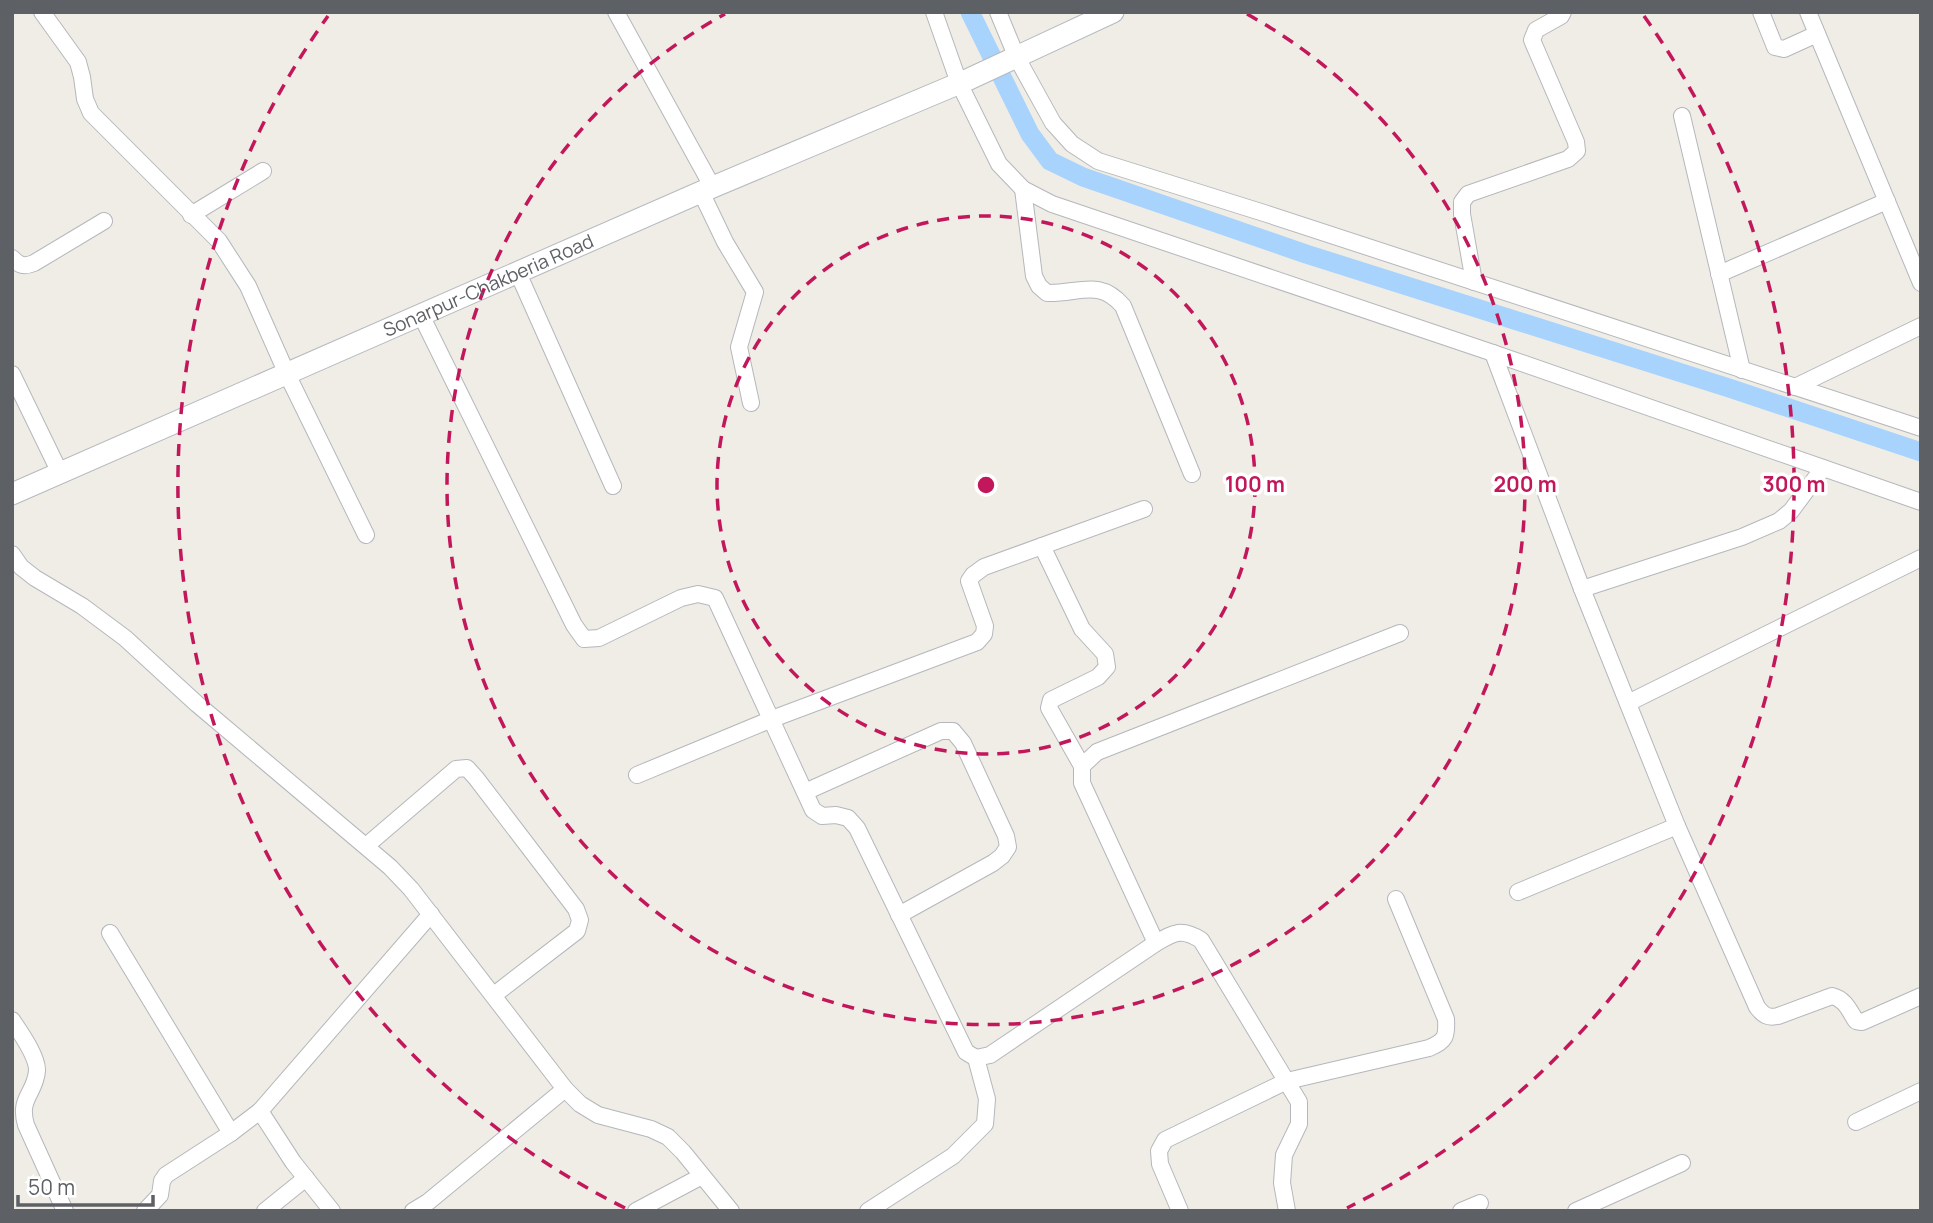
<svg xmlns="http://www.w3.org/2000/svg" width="1933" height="1223" font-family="Manrope,sans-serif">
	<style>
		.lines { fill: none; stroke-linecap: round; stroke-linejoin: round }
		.canal { stroke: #a7d3fd; stroke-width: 19 }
		.minor-casing { stroke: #b5b7bc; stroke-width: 18 }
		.secondary-casing { stroke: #b6b9bf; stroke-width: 23 }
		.minor { stroke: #fff; stroke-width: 16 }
		.secondary { stroke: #fff; stroke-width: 21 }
		.ring { fill: none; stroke: #c2185b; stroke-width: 3.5; stroke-dasharray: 12 9 }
		.labels { text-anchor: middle; stroke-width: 7; stroke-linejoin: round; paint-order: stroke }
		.street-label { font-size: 19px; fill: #5d6065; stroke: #fff }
		.centre { fill: #c2185b; stroke: #fff; stroke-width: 3.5 }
		.ring-label { font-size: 21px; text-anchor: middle; font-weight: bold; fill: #c2185b; stroke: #fff; stroke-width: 7; stroke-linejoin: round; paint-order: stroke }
	</style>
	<rect width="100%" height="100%" fill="#efede5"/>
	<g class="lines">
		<polyline class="canal" points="970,12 1030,134 1050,161 1083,177 1306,254 1729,388 1921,452"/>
		<defs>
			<g id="minor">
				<polyline points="42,12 78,62 82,77 85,99 91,113 219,241 248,286 287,374 366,535"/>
				<polyline points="616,12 713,188"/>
				<polyline points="934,12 959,83 999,164 1023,189 1052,204 1493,353 1921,502"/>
				<polyline points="998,12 1017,58 1053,123 1072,144 1098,161 1264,213 1921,428"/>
				<polyline points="1761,12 1775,47 1784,49 1817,34"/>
				<polyline points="1808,12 1921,283"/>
				<polyline points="1682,116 1742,370"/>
				<path d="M 1023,189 L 1034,276 L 1039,286 L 1047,293 C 1079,294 1099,278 1123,306 L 1192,474"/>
				<polyline points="701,192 725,242 755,292 739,347 751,403"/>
				<polyline points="191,215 263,171"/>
				<path d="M 12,258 C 20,266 24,267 34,263 L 104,221"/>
				<polyline points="518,273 613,486"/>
				<polyline points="1719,274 1887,201"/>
				<polyline points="1474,282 1462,214 1462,202 1468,194 1568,159 1577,151 1576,142 1532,40 1536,30 1561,16 1563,12"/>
				<path d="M 421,315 L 574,625 L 584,639 L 599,638 L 681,598 L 698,594 L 715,598 L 813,810 L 822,816 L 836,815 L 848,818 L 857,828 L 966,1052 L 976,1058 L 990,1055 L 1156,943 C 1175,932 1182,928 1201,940 L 1299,1102 L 1299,1124 L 1284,1155 L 1282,1183 L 1287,1211"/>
				<path d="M 1493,353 L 1582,589 L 1677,826 L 1757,1007 C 1764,1016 1768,1018 1778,1016 L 1832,996 C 1845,999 1849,1010 1856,1021 L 1862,1022 L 1921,996"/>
				<polyline points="12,374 60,473"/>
				<polyline points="1795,387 1921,326"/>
				<polyline points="1042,546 1082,629 1105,654 1107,667 1098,677 1051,700 1049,708 1082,766"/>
				<polyline points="12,554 21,567 35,578 82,606 125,638 197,704 390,867 411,889 565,1089 580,1104 598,1115 651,1129 668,1137 683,1152 731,1211"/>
				<polyline points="1582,589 1742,537 1779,521 1791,511 1823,468"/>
				<polyline points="1628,703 1921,558"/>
				<polyline points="637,775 772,719 977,642 984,634 985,626 969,581 973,575 984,567 1144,509"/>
				<polyline points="805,792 941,731 953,731 963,743 1006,836 1008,847 1002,856 993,863 899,915"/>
				<polyline points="366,846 456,769 467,768 476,778 576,909 580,920 577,931 494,995"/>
				<polyline points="1518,892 1677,826"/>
				<polyline points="110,933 231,1133"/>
				<polyline points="1156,943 1082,783 1082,766 1097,752 1400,633"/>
				<path d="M 12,1020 C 20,1032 38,1057 37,1071 C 35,1094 18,1098 26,1125 L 65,1211"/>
				<polyline points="260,1111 293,1162 332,1211"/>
				<polyline points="1856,1122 1921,1091"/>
				<polyline points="145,1211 160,1195 162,1181 166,1175 231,1133 260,1111 431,914"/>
				<polyline points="265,1211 306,1178"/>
				<polyline points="413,1211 428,1202 565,1089"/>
				<polyline points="636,1211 702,1176"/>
				<polyline points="868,1211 953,1156 985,1124 987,1099 976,1058"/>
				<path d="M 1180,1211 L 1160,1164 L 1159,1151 L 1165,1140 L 1287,1081 L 1429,1048 C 1446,1041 1447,1036 1446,1019 L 1396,899"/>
				<polyline points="1461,1211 1480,1203"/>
				<polyline points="1576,1211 1682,1163"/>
			</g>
			<g id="secondary">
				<path id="s1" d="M 12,494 L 701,192 L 967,80 L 1113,12"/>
			</g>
		</defs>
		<use href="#minor" class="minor-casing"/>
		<use href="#secondary" class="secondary-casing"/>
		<use href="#minor" class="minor"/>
		<use href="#secondary" class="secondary"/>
	</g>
	<g class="ring">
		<circle cx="986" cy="485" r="269"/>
		<path d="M1247 14A539 539 0 1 1 725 14"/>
		<path d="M625 1208A808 808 0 0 1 328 16M1644 16A808 808 0 0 1 1347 1208"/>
	</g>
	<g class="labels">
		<g class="street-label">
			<text dy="7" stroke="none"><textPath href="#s1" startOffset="520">Sonarpur-Chakberia Road</textPath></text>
		</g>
	</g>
	<circle cx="986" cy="485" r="10" class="centre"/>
	<g class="ring-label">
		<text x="1255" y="492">100 m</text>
		<text x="1525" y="492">200 m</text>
		<text x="1794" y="492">300 m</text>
	</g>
	<rect width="1933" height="1223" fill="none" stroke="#5d6065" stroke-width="28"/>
	<path d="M18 1195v10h135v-10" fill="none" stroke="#5d6065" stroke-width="3.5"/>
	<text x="28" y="1195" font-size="21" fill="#5d6065" stroke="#ffffff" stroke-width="5" paint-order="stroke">50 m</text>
</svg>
